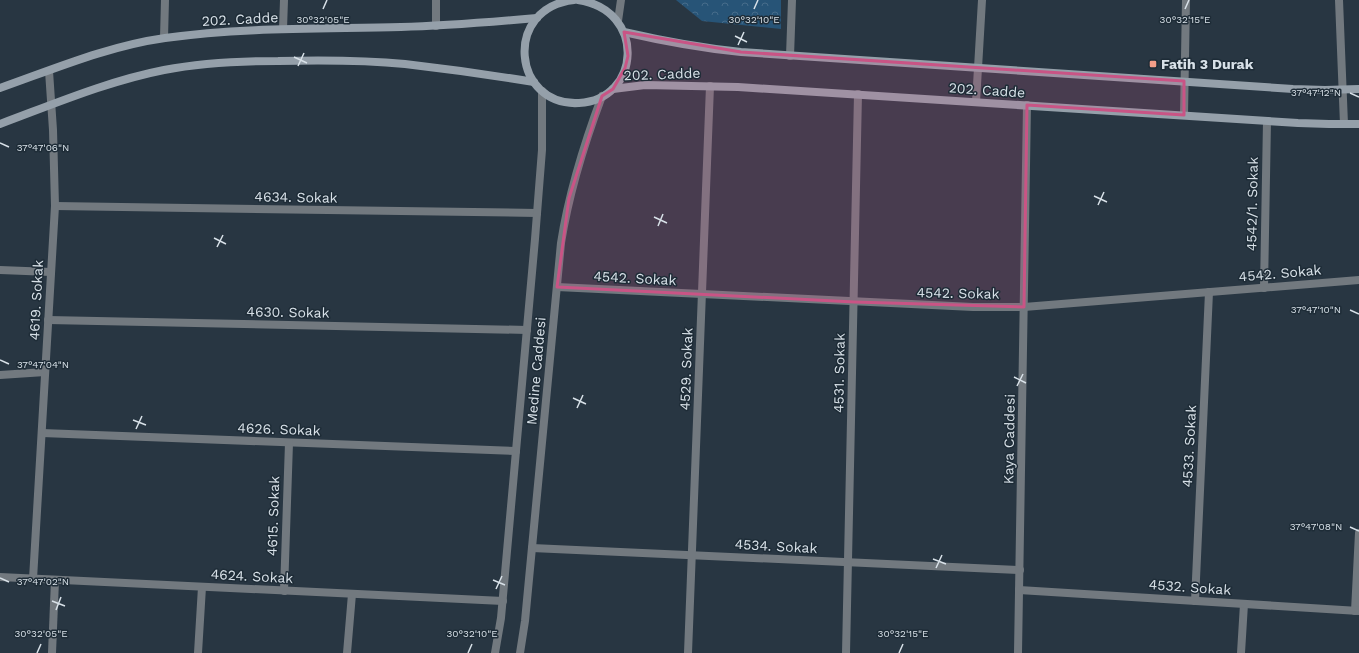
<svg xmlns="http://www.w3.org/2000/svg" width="1359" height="653" font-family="'Work Sans',sans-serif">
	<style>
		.park { fill: url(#park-crowns) }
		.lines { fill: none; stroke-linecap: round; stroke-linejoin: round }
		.service { stroke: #72797f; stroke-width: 8 }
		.minor { stroke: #72797f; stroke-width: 8 }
		.tertiary { stroke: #72797f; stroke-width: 8 }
		.secondary { stroke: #95a0aa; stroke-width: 8 }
		.marked { fill: #c95485; fill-opacity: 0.2; stroke: #c95485; stroke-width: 3; stroke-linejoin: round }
		.ticks { fill: none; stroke: #d8e1e8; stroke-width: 1.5 }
		.poi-dot { fill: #f49e89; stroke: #1e2c37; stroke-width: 1.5 }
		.labels { text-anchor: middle; stroke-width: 3; stroke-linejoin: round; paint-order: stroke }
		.street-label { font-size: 14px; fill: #d8e1e8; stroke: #1e2c37 }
		.poi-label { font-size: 14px; font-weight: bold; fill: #d8e1e8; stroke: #1e2c37; text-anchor: start }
		.ticks-label { font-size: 10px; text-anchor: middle; fill: #d8e1e8; stroke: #1e2c37; stroke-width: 3; stroke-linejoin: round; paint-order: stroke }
	</style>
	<defs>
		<pattern id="park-crowns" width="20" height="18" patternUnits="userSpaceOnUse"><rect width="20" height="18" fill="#275477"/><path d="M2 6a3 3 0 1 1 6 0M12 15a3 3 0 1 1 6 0" fill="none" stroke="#466c8a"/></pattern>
	</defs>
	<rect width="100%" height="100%" fill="#283642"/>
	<polygon class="park" points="676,0 781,0 781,29 702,21"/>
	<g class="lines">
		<g class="service">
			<polyline points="1339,0 1344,124"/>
			<polyline points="436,26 436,0"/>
			<polyline points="283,29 284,0"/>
			<polyline points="790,56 792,0"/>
			<polyline points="976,102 982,0"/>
			<polyline points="55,206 537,213"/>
			<polyline points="0,270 51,272"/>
			<polyline points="1264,288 1267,121"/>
			<polyline points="48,320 527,330"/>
			<polyline points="0,375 45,372"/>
			<polyline points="42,433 516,451"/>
			<polyline points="532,548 1020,570"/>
			<polyline points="284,591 289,443"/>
			<polyline points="1195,601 1209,292"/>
			<polyline points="1355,611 1359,533"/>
			<polyline points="198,653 202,587"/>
			<polyline points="347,653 352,594"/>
			<polyline points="688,653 710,86"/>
			<polyline points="846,653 858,94"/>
			<polyline points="1241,653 1244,604"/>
		</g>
		<g class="minor">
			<polyline points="164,38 165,0"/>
			<polyline points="1184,115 1186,0"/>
			<polyline points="557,287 973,307 1024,307 1359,280"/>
			<polyline points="0,577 503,601"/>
			<polyline points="33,579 55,206 53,130 49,71"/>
			<polyline points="1019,590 1359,611"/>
			<polyline points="52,653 55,580"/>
			<polyline points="1018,653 1027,105"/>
		</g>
		<g class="tertiary">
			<polyline points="618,21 621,0"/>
			<polyline points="495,653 501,618 535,239 542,150 542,91"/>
			<path d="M 520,653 L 525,621 L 561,243 C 569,192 584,144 602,96"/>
		</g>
		<g class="secondary">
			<path d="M 574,0 C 502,8 513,107 579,103 C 641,100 647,10 578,0"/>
			<path d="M 624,32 C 663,41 701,48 741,52 L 1293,89 L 1325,90 L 1359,89"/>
			<path d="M 0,88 C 54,69 108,46 165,38 C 243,27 323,29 401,27 C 447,26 492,22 537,18"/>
			<polyline points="613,89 645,85 738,87 1298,123 1329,124 1359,124"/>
			<path d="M 0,124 C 54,104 108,81 164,70 C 201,63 240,61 278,61 C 320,60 363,60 405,64 C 448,69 491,75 534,82"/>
		</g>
	</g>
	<path class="marked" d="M 624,32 L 741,52 L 1184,81 L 1184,115 L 1027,105 L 1024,307 L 854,302 L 557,287 L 569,198 L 602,96 L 613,89 L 625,68 L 628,56 Z"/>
	<path class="ticks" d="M 323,9 L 327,0M 754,9 L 758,0M 1185,9 L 1189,0M 735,36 L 747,42M 738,45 L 744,32M 294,57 L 307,63M 298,66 L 304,53M 1350,93 L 1359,97M 0,143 L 9,147M 1094,196 L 1107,202M 1098,205 L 1104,192M 654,217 L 667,223M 658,226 L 663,214M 214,238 L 226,244M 217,247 L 223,235M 1350,310 L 1359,314M 0,360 L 9,364M 1014,377 L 1026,383M 1017,386 L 1023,374M 573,398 L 586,404M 577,408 L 583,395M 133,420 L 146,425M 136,429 L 142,416M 1350,527 L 1359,531M 933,559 L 946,564M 936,568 L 942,555M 0,578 L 9,582M 493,580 L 505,585M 496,589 L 502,576M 52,601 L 65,606M 56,610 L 61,597M 37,653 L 41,644M 468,653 L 472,644M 899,653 L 903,644"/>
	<rect class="poi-dot" x="1149" y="60" width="8" height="8" rx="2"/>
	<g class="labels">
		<g class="street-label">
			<text transform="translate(240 19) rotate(-3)" y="5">202. Cadde</text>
			<text transform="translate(662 74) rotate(-2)" y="5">202. Cadde</text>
			<text transform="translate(987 90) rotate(4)" y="5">202. Cadde</text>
			<text transform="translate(296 197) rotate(1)" y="5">4634. Sokak</text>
			<text transform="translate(1252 204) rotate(-89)" y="5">4542/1. Sokak</text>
			<text transform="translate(1280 273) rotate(-5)" y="5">4542. Sokak</text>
			<text transform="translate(635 278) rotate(3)" y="5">4542. Sokak</text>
			<text transform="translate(958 293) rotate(1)" y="5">4542. Sokak</text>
			<text transform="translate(36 300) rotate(-87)" y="5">4619. Sokak</text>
			<text transform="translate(288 312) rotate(1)" y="5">4630. Sokak</text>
			<text transform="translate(686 369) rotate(-88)" y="5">4529. Sokak</text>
			<text transform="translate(536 371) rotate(-85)" y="5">Medine Caddesi</text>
			<text transform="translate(839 373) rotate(-89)" y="5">4531. Sokak</text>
			<text transform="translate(279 429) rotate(2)" y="5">4626. Sokak</text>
			<text transform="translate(1009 439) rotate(-89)" y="5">Kaya Caddesi</text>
			<text transform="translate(1189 446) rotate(-87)" y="5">4533. Sokak</text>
			<text transform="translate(273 516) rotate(-88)" y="5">4615. Sokak</text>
			<text transform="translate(776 546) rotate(3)" y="5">4534. Sokak</text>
			<text transform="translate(252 576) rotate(3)" y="5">4624. Sokak</text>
			<text transform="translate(1190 587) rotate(4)" y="5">4532. Sokak</text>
		</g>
		<g class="poi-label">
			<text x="1161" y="69">Fatih 3 Durak</text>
		</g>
	</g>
	<g class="ticks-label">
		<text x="323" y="23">30°32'05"E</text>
		<text x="754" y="23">30°32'10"E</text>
		<text x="1185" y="23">30°32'15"E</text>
		<text x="1316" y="96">37°47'12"N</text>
		<text x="43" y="151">37°47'06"N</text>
		<text x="1316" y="313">37°47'10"N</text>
		<text x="43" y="368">37°47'04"N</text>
		<text x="1316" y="530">37°47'08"N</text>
		<text x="43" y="585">37°47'02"N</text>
		<text x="41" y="637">30°32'05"E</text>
		<text x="472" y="637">30°32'10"E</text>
		<text x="903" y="637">30°32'15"E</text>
	</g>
</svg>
